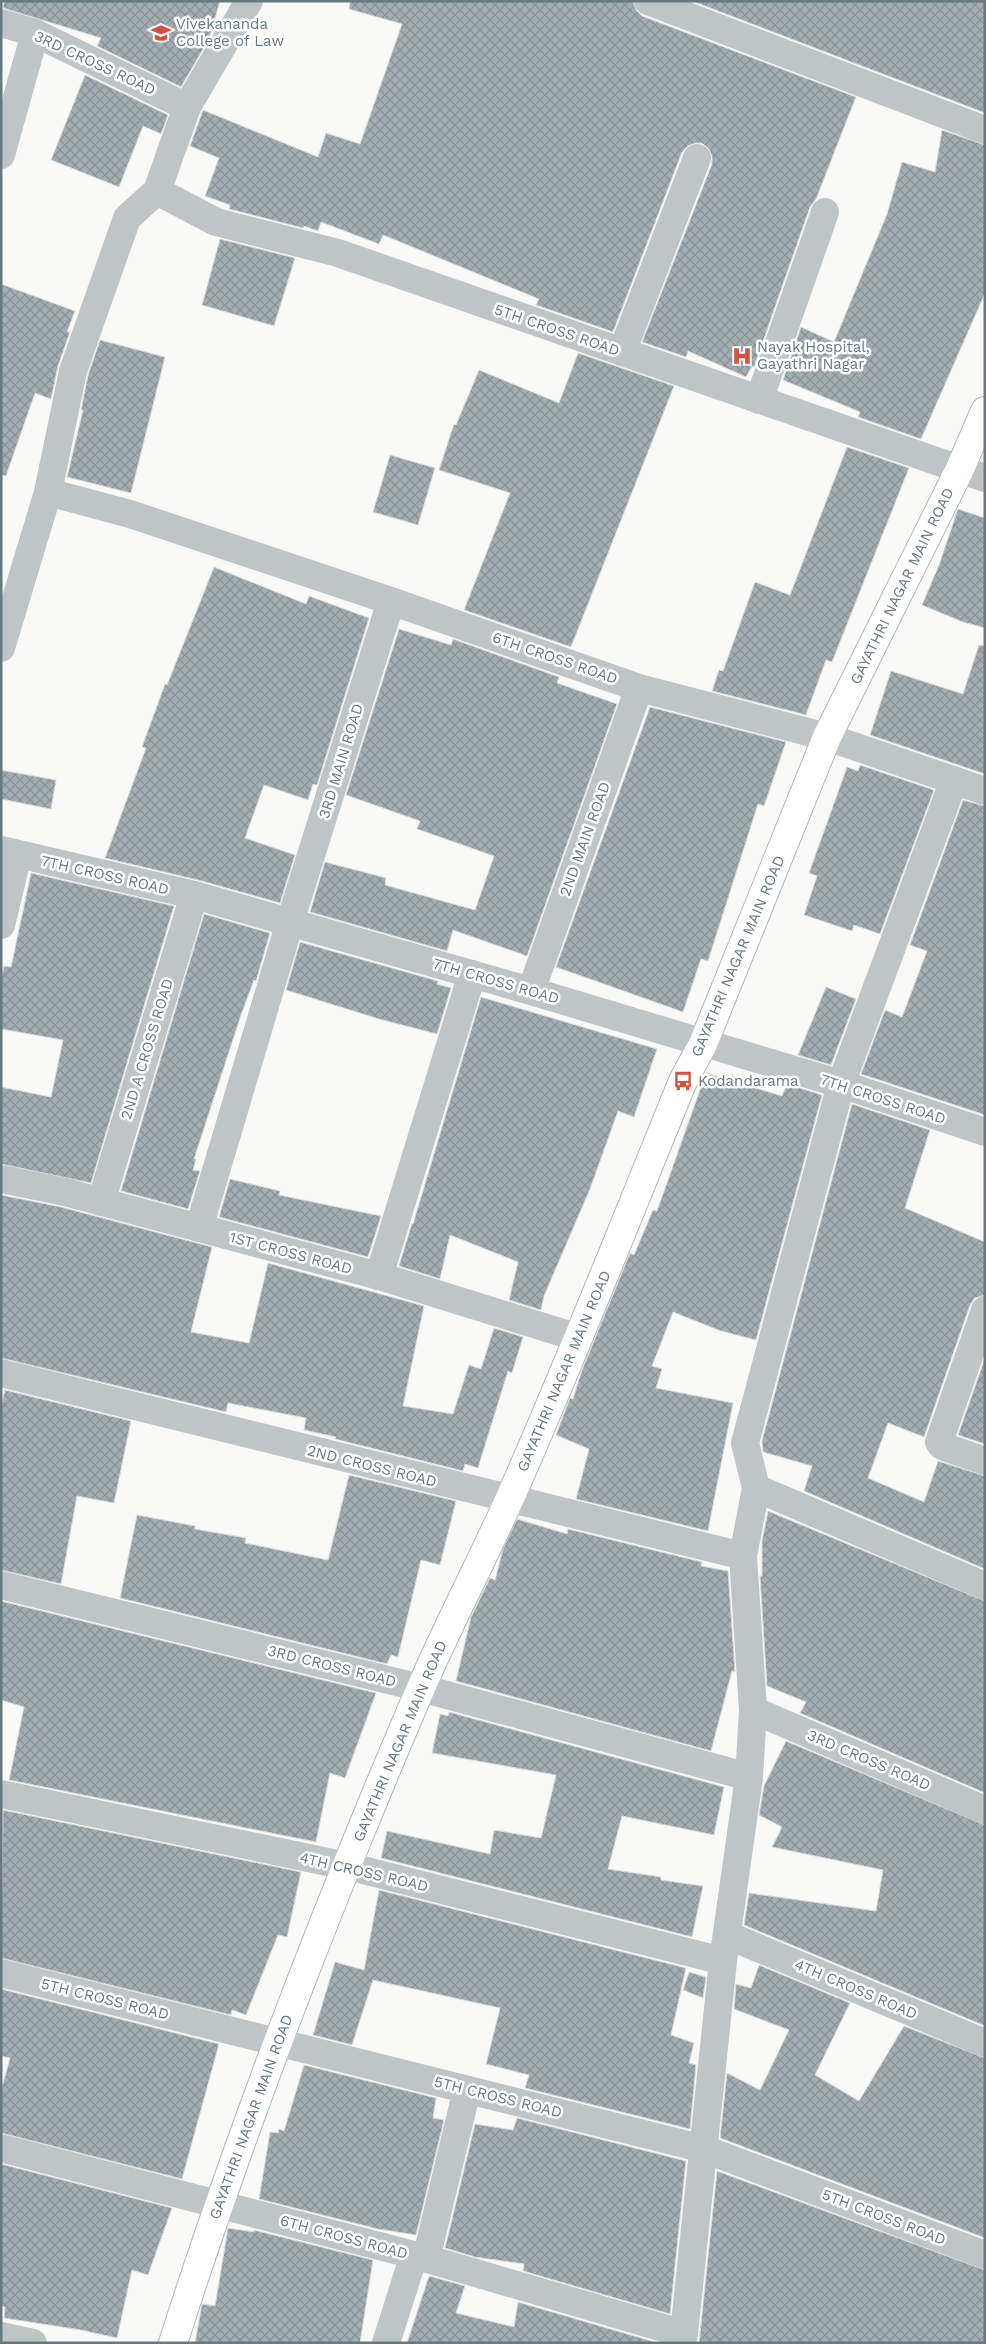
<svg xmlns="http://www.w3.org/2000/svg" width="986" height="2344" font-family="'Work Sans',sans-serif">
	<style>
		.building { fill: url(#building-cross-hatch); stroke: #dbdbda }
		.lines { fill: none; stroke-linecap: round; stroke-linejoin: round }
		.secondary-casing { stroke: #b1b8bb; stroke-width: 30 }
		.street { stroke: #bfc4c6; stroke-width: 28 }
		.secondary { stroke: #fff; stroke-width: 28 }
		.labels { text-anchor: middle; stroke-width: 5; stroke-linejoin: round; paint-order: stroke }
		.poi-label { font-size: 15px; fill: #67787f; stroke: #fff; text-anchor: start }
		.street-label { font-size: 15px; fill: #67787f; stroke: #fff }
	</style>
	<defs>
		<pattern id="building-cross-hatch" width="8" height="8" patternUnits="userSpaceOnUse" patternTransform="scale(1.25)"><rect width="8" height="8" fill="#a4aeb2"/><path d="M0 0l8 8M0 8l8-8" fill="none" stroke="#899296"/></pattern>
	</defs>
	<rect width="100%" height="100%" fill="#f9f9f8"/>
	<g class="building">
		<polygon points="4,1 220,1 209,39 181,87 97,46 101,38 3,8"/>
		<polygon points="350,1 633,1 636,10 642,16 856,97 816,199 810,207 754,367 752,366 746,377 688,351 686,357 642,342 712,164 712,156 709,149 702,143 695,143 688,146 682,152 613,332 536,305 539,299 383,235 379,244 321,222 318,231 304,226 303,228 229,209 230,205 205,196 219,158 190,146 203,110 318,157 326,133 360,144 402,24 349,9"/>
		<polygon points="692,1 985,1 985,113"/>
		<polygon points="85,75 168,115 161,134 143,126 119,187 51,160"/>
		<polygon points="942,130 985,145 985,293 921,439 858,417 860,412 783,380 801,327 834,342 887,214 902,162 935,172"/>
		<polygon points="220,239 295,258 274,326 202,305"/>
		<polygon points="1,284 75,311 67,332 70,332 58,366 51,399 35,393 6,476 1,475"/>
		<polygon points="100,340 165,357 131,493 67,477 83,410 81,410 88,375"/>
		<polygon points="578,353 674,386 571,647 464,610 510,493 439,470 454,424 456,425 479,370 559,403"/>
		<polygon points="847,447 909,468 832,662 826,660 806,715 712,691 719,670 723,671 755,582 790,595"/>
		<polygon points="390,455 435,468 418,525 373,512"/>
		<polygon points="958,509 985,518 985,628 963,622 922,605 939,565"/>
		<polygon points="214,567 306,604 309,596 369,618 317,785 313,784 308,800 264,785 245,838 295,855 280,903 198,880 105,858 146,748 142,747 165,684 167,685"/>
		<polygon points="399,629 451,645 453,639 559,677 557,683 617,704 527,956 453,930 447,951 310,912 325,862 386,878 385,885 475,910 494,856 417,829 420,821 346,795"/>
		<polygon points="979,645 985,646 985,774 870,735 891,671 963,694"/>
		<polygon points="650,707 786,742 764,806 758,804 708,961 701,959 683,1012 556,967"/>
		<polygon points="860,765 934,790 880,934 854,925 852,931 804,915 817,876 809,873 847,767 858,771"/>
		<polygon points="1,770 56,780 51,809 1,799"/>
		<polygon points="963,800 985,806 985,1115 861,1074 885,1010 902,1017 927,951 910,945"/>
		<polygon points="31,873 174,906 91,1183 1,1164 1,1087 51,1097 63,1040 1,1029 1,980 4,966 11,967"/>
		<polygon points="204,914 270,933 256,981 254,980 241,1015 194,1159 196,1159 193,1170 200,1171 188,1209 121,1191"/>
		<polygon points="300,942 438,981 437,984 451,988 437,1034 379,1019 286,990"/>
		<polygon points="826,987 856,999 831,1065 798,1055"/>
		<polygon points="481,997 657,1049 634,1117 618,1111 590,1189 544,1296 541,1310 509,1300 518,1262 450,1235 440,1279 399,1266 412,1223 413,1224"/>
		<polygon points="706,1073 782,1096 787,1084 822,1095 756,1340 721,1331 673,1312 652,1366 662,1369 656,1388 733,1403 708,1531 576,1499 589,1449 556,1435 570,1398 573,1399 582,1370 630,1253 634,1255 653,1210 657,1211"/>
		<polygon points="852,1104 930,1130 905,1208 985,1242 985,1295 975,1298 970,1305 924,1437 888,1423 868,1478 924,1502 938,1461 985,1476 985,1569 804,1491 812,1466 763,1452 762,1441"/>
		<polygon points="230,1179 280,1191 279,1195 381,1216 368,1257 219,1217"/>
		<polygon points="1,1195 61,1207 212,1247 191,1332 249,1343 268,1263 424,1306 403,1406 453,1414 469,1365 481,1369 494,1328 523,1337 512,1373 508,1371 478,1468 465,1464 463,1471 335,1439 336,1437 304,1430 306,1418 228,1403 226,1412 1,1358"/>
		<polygon points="985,1358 985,1444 958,1435"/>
		<polygon points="5,1390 131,1421 114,1503 77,1496 61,1584 1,1570 1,1407"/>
		<polygon points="349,1475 456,1501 440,1565 421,1560 398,1657 391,1655 387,1664 120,1598 137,1515 195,1526 195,1529 246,1538 245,1543 328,1560"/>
		<polygon points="768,1511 985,1601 985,1793 800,1713 806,1702 767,1686 760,1576 762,1576 762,1541"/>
		<polygon points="517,1519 567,1534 568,1529 702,1562 701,1566 728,1571 735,1672 732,1671 711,1751 456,1681 471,1617 490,1578 495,1580 503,1549"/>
		<polygon points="1,1601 376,1693 345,1778 330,1773 316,1842 9,1780 24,1707 1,1700"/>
		<polygon points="449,1712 724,1787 714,1835 622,1816 608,1869 661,1877 661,1880 703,1886 692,1937 381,1858 387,1831 490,1854 494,1830 541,1838 556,1775 432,1753 440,1714 448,1716"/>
		<polygon points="786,1741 985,1825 985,2026 744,1925 749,1893 876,1911 883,1870 772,1847 782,1827 759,1815 764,1786"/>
		<polygon points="3,1810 301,1872 287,1937 278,1935 246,2015 232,2010 231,2015 1,1958"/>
		<polygon points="379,1890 686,1968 671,2035 694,2043 689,2063 696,2065 690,2129 525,2088 529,2075 486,2064 500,2008 373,1980 352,2045 313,2035 335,1962 364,1970"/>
		<polygon points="759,1965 850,2003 815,2075 859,2101 904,2026 985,2058 985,2238 720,2138 727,2073 760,2090 789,2030 734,2009 736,1984 751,1988"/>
		<polygon points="689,1972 706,1977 703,1998 683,1990"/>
		<polygon points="1,1989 219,2044 182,2179 1,2133 1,2091 10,2058 1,2056"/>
		<polygon points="304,2065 436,2098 433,2118 444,2120 416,2235 378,2229 259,2199 270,2132 278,2133 279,2129 284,2131"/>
		<polygon points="517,2118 686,2161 670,2314 523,2271 524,2264 475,2257 445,2248 475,2124 513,2130"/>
		<polygon points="1,2164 172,2208 148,2275 132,2270 117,2338 81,2330 4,2318 5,2307 1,2306"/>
		<polygon points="717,2171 985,2270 985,2343 699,2343"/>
		<polygon points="228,2228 254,2232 254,2230 373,2260 360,2343 195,2343 202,2304 215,2306"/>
		<polygon points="429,2276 465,2286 456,2313 514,2327 518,2302 658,2343 407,2343"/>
	</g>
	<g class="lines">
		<defs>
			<path id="secondary" d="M 173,2343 C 244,2121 328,1904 420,1690 C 448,1625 481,1563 510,1498 C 571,1361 626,1220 683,1081 L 703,1044 L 827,737 L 959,471 L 985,411"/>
		</defs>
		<use href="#secondary" class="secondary-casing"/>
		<g class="street">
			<polyline points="648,1 985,130"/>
			<polyline points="1,23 35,33 187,107"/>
			<polyline points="1,155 35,33"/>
			<polyline points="157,191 216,222 338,253 985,478"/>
			<polyline points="622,352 697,158"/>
			<polyline points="759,400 825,212"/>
			<polyline points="48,492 73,371 127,218 157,191 187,107 249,1"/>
			<polyline points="1,648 48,492 130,514 391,601 639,688 827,737 985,791"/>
			<polyline points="1,850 194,895 531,991 841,1084 985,1132"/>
			<polyline points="1,925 18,855"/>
			<polyline points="531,991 639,688"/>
			<polyline points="1,1179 65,1192 379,1276 579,1338"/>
			<polyline points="101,1202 194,895"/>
			<polyline points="199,1228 290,922 391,601"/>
			<polyline points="379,1276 472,974"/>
			<polyline points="985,1310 939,1442 942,1446 985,1461"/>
			<polyline points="1,1373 743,1556"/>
			<polyline points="756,1488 985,1586"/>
			<polyline points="1,1585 421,1688 749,1777"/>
			<polyline points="753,1710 985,1810"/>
			<polyline points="1,1794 347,1866 723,1961"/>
			<polyline points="727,1935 985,2043"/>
			<polyline points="1,1973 704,2149 985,2255"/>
			<polyline points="1,2148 414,2255 684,2334"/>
			<polyline points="426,2259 467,2090"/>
			<polyline points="1,2336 33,2343"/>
			<polyline points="386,2343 414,2255"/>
			<polyline points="683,2343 723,1961 749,1777 753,1710 743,1556 756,1488 745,1443 841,1084 954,780"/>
		</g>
		<use href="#secondary" class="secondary"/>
	</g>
	<defs>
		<symbol id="university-bare" viewBox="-9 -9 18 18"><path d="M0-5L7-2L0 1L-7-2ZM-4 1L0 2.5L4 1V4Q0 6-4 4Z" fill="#d15240" stroke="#fff" stroke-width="2.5" paint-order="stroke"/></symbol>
		<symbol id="hospital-bare" viewBox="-9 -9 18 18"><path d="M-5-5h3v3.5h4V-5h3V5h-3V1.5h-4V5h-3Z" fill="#d15240" stroke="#fff" stroke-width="2.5" paint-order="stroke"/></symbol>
		<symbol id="bus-bare" viewBox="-9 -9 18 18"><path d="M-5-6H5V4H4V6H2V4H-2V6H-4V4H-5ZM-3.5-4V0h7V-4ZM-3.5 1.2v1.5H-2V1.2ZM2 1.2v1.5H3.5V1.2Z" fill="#d15240" stroke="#fff" stroke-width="2.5" paint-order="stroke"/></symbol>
	</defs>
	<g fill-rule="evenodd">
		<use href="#university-bare" x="147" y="19" width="28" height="28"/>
		<use href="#hospital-bare" x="728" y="342" width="28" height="28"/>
		<use href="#bus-bare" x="669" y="1067" width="28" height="28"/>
	</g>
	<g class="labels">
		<g class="poi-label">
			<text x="176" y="29">Vivekananda<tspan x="176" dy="17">College of Law</tspan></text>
			<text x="757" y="352">Nayak Hospital,<tspan x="757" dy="17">Gayathri Nagar</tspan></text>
			<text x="698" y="1086">Kodandarama</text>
		</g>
		<g class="street-label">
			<text transform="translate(95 63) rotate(25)" y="5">3RD CROSS ROAD</text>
			<text transform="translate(557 330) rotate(19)" y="5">5TH CROSS ROAD</text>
			<text transform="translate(902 586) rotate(-64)" y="5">GAYATHRI NAGAR MAIN ROAD</text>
			<text transform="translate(555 658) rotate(19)" y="5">6TH CROSS ROAD</text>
			<text transform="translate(341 761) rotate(-73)" y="5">3RD MAIN ROAD</text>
			<text transform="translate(585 839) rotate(-70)" y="5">2ND MAIN ROAD</text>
			<text transform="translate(105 875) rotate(13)" y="5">7TH CROSS ROAD</text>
			<text transform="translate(738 956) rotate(-67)" y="5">GAYATHRI NAGAR MAIN ROAD</text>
			<text transform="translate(496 981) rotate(16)" y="5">7TH CROSS ROAD</text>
			<text transform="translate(147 1049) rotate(-73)" y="5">2ND A CROSS ROAD</text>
			<text transform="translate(883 1099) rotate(18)" y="5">7TH CROSS ROAD</text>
			<text transform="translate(291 1253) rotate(15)" y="5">1ST CROSS ROAD</text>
			<text transform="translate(564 1371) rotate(-67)" y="5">GAYATHRI NAGAR MAIN ROAD</text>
			<text transform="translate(372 1466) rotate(14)" y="5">2ND CROSS ROAD</text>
			<text transform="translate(332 1666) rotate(14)" y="5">3RD CROSS ROAD</text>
			<text transform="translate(400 1741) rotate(-67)" y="5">GAYATHRI NAGAR MAIN ROAD</text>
			<text transform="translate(869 1760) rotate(23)" y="5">3RD CROSS ROAD</text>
			<text transform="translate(364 1872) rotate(13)" y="5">4TH CROSS ROAD</text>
			<text transform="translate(856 1989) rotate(23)" y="5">4TH CROSS ROAD</text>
			<text transform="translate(105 1999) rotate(14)" y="5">5TH CROSS ROAD</text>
			<text transform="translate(498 2097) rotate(14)" y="5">5TH CROSS ROAD</text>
			<text transform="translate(251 2117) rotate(-70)" y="5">GAYATHRI NAGAR MAIN ROAD</text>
			<text transform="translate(884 2217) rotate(21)" y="5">5TH CROSS ROAD</text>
			<text transform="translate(344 2237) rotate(15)" y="5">6TH CROSS ROAD</text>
		</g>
	</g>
	<rect width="986" height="2344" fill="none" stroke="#67787f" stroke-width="5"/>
</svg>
